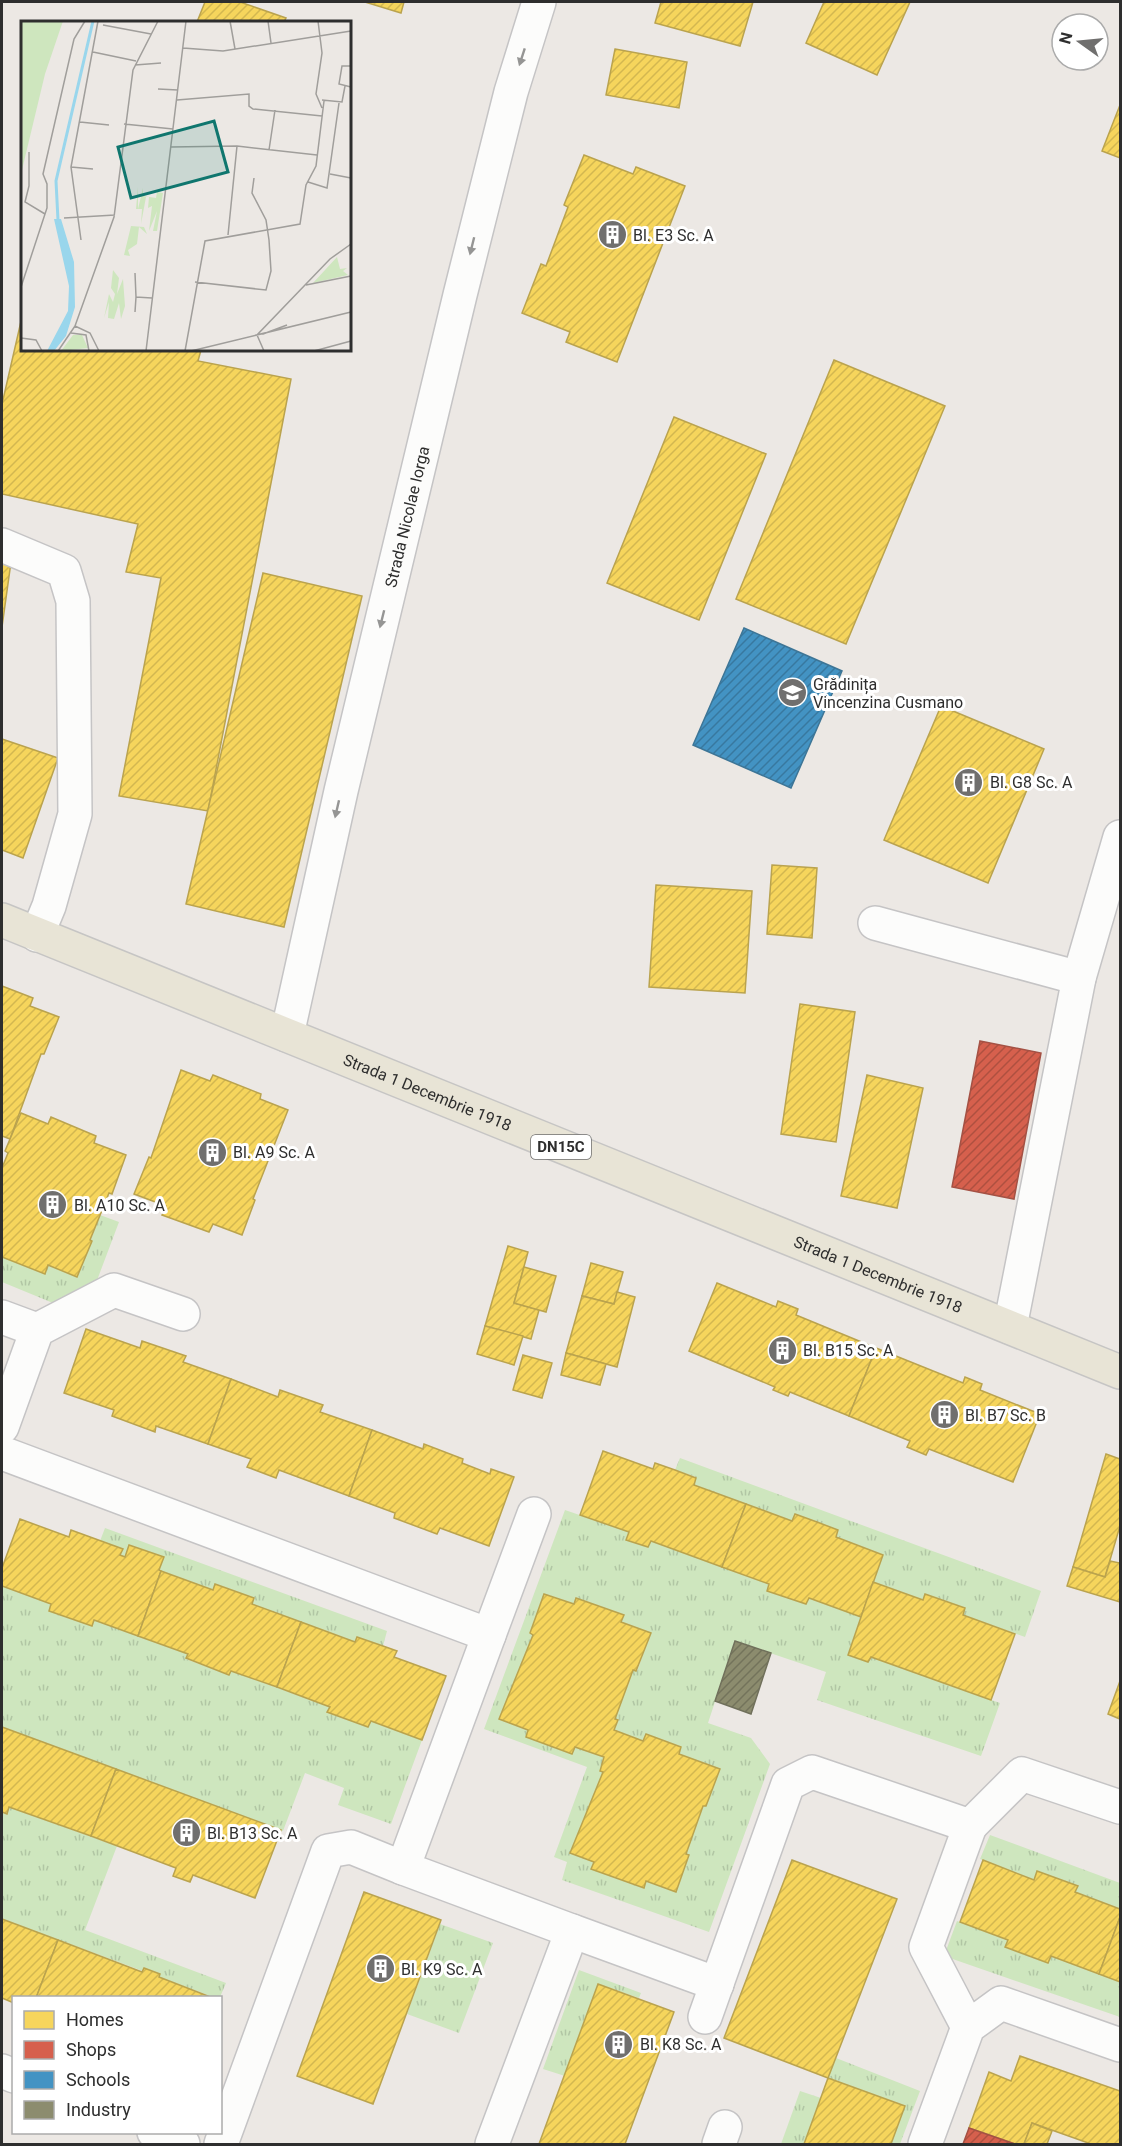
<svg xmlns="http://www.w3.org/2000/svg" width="1122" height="2146" font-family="Roboto,sans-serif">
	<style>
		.grass { fill: url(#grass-tufts); fill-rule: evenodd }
		.homes { fill: url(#homes-hatch); stroke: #baa34e; stroke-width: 1.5 }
		.shops { fill: url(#shops-hatch); stroke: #a45144; stroke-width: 1.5 }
		.schools { fill: url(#schools-hatch); stroke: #3d7596; stroke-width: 1.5 }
		.industry { fill: url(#industry-hatch); stroke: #70705b; stroke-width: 1.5 }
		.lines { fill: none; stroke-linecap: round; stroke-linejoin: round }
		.minor-casing { stroke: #c5c4c5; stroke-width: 36 }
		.major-casing { stroke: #c6c5c4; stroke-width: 36 }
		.minor { stroke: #fcfcfb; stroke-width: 33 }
		.major { stroke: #e8e4d6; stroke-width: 33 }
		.oneway { fill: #959594 }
		.labels { text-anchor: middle; stroke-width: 6; stroke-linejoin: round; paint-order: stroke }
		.shield { fill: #fff; stroke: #6d6d6d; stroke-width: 1.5 }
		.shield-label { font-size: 15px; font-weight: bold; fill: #2e2e2e }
		.poi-label { font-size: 16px; fill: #2e2e2e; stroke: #fff; text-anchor: start }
		.street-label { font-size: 16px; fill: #2e2e2e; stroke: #fff }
		.inset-river { fill: none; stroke: #99d6ec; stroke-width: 3 }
		.inset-road { fill: none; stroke: #a09e9b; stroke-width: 1.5 }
		.view { fill: #0f766e; fill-opacity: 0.15; stroke: #0f766e; stroke-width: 3 }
		.inset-edge { fill: none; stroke: #2e2e2e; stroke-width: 3 }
	</style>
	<defs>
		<pattern id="grass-tufts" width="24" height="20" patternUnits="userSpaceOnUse" patternTransform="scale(1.5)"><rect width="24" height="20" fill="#cee6be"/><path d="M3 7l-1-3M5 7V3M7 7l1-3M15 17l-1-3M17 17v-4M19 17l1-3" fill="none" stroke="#b1c6a4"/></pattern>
		<pattern id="homes-hatch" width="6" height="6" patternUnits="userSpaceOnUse" patternTransform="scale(1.5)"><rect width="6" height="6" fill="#f6d55c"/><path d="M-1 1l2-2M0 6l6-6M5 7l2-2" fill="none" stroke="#d3b750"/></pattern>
		<pattern id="shops-hatch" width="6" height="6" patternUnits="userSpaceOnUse" patternTransform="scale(1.5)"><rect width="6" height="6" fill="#d6604d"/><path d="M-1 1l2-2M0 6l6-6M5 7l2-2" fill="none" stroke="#ae5040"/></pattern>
		<pattern id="schools-hatch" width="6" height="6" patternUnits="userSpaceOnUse" patternTransform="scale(1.5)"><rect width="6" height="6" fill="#4393c3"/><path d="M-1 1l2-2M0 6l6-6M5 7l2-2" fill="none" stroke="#38789f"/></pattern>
		<pattern id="industry-hatch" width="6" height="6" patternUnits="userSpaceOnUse" patternTransform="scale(1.5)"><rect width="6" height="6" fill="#8c8c6e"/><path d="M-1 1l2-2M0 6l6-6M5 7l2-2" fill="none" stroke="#73735b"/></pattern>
	</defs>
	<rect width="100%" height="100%" fill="#ece8e4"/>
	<g class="grass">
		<polygon points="100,1215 119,1222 96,1283 53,1303 2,1282 2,1257 45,1274 48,1265 77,1277"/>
		<polygon points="680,1458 1041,1591 1025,1637 963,1615 965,1608 925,1594 923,1600 873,1582 883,1555 836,1537 838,1530 795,1514 792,1521 694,1485 696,1477 675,1470"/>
		<path d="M 565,1510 L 629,1532 L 626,1540 L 648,1547 L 651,1541 L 769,1584 L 767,1591 L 806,1604 L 809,1598 L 861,1617 L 848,1654 L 868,1662 L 871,1657 L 1000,1703 L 981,1756 L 817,1700 L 826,1672 L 735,1641 L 708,1723 L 751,1738 L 770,1764 L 709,1932 L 562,1880 L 567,1862 L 554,1857 L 587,1767 L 484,1729 ZM 545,1594 L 574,1604 L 576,1598 L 623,1615 L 621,1622 L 651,1633 L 637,1671 L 633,1670 L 615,1719 L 618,1721 L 614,1730 L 643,1741 L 646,1734 L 681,1747 L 679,1754 L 720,1769 L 706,1806 L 703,1806 L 686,1854 L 689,1856 L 676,1892 L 646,1881 L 591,1869 L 594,1862 L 571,1853 L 603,1772 L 600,1771 L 604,1757 L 575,1747 L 572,1754 L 526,1737 L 528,1730 L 499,1719 L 533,1635 L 530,1633 Z"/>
		<polygon points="105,1528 387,1631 383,1646 358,1637 355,1642 252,1604 254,1598 216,1584 213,1590 161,1571 159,1570 163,1557 130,1545 125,1557 120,1555 122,1550 100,1541"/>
		<polygon points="2,1586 51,1604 49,1611 92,1626 94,1620 188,1654 186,1659 229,1675 231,1671 330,1707 328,1711 368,1727 371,1721 422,1740 391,1824 338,1805 344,1788 305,1773 283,1831 2,1727"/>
		<polygon points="9,1807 117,1846 85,1930 226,1983 220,1997 213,1997 2,1919 2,1812 7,1813"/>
		<polygon points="990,1835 1120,1883 1120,1909 1075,1892 1077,1886 1037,1871 1034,1880 980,1859"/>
		<polygon points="957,1921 1008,1940 1006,1948 1048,1963 1051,1956 1120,1982 1120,2017 944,1956"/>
		<polygon points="440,1924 493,1943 459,2033 407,2014"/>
		<polygon points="579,1970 641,1993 639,1998 598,1984 565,2076 543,2069"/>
		<polygon points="836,2058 920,2091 900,2144 891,2144 905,2106 828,2078"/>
		<polygon points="800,2091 821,2098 804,2144 781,2144"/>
	</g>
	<g class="homes">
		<polygon points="205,2 240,2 286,18 284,22 197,22"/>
		<polygon points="365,2 404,2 401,13"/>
		<polygon points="661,2 753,2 740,46 655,23"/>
		<polygon points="824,2 910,2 877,75 806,43"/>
		<polygon points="615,49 687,62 679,108 606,95"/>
		<polygon points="1120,105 1120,158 1102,151"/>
		<polygon points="584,155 633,174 636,167 685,186 617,362 566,342 570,332 522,313 541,264 546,266 568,207 564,205"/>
		<polygon points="22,317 22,350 201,350 198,361 291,379 208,811 119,796 161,578 126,572 138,524 2,494 2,404"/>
		<polygon points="834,360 945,406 846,644 736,599"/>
		<polygon points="674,417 766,454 699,620 607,583"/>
		<polygon points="2,560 11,562 2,627"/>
		<polygon points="263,573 362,596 284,927 186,904"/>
		<polygon points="941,706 1044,749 988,883 884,840"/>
		<polygon points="2,739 58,758 23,858 2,850"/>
		<polygon points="772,865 817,868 812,938 767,934"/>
		<polygon points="656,885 752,891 745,993 649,987"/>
		<polygon points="2,986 33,998 30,1006 59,1017 44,1054 41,1054 10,1139 2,1136"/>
		<polygon points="800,1004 855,1012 836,1142 781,1134"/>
		<polygon points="181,1070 210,1081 213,1075 261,1094 260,1099 288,1110 253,1199 255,1200 242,1235 213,1224 209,1232 162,1215 166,1206 134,1194 149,1157 151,1158"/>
		<polygon points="867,1075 923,1088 897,1208 841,1196"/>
		<polygon points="21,1113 48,1124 51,1117 96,1136 94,1143 126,1155 112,1194 109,1193 90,1240 92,1241 77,1277 48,1265 45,1274 2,1257 2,1168 8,1153 5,1151"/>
		<polygon points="508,1246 528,1252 514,1303 539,1310 531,1339 485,1326"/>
		<polygon points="591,1263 623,1272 614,1304 582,1296"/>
		<polygon points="524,1267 556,1276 546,1312 514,1303"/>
		<polygon points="717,1283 776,1307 778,1301 798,1309 796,1315 876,1348 849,1416 790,1392 788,1396 773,1390 775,1387 689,1351"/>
		<polygon points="617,1292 635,1297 617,1367 566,1353 582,1296 614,1304"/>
		<polygon points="485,1326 523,1336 514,1365 477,1354"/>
		<polygon points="86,1329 140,1348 142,1341 186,1356 183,1362 231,1379 208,1444 156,1426 155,1432 112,1416 114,1410 64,1393"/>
		<polygon points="876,1348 963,1383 965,1377 982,1384 980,1390 1040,1414 1013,1482 929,1449 926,1455 907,1447 910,1441 849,1416"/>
		<polygon points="566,1353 606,1364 600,1385 561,1375"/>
		<polygon points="523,1355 552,1363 542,1398 513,1390"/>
		<polygon points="231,1379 278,1397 280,1390 323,1405 320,1412 372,1430 349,1496 279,1470 276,1478 247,1467 251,1459 208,1444"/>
		<polygon points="372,1430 423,1449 424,1444 463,1459 462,1463 490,1474 491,1469 514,1477 489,1546 440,1528 437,1534 394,1518 395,1513 349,1496"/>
		<polygon points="603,1451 653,1469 655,1463 675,1470 696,1478 694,1485 746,1504 722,1567 651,1541 648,1547 626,1540 629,1532 580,1515"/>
		<polygon points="1106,1454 1120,1459 1120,1526 1105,1577 1073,1567"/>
		<polygon points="746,1504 792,1521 795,1514 817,1522 838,1530 836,1537 883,1555 861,1617 809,1598 806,1604 767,1591 769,1584 722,1567"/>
		<polygon points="20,1519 69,1537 71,1530 123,1549 120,1555 125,1557 129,1545 164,1557 159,1570 161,1571 138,1636 94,1620 92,1626 49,1611 51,1604 2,1586 2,1568"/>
		<polygon points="1110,1561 1120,1563 1120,1602 1067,1586 1073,1567 1105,1577"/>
		<polygon points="161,1571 213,1590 215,1584 254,1598 252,1604 301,1622 277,1687 231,1671 229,1675 186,1658 188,1654 138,1636"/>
		<polygon points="873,1582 923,1600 925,1594 965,1608 963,1615 1015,1634 991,1700 871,1657 868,1662 848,1655"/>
		<polygon points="544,1594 574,1604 576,1598 624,1615 621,1622 651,1633 636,1671 633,1670 615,1719 618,1720 614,1730 643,1741 646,1734 681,1747 679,1754 720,1769 706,1806 703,1806 686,1854 689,1855 676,1892 646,1881 644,1888 591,1869 594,1862 570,1853 603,1772 600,1771 604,1757 575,1747 572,1754 526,1737 528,1730 499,1719 533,1635 530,1633"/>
		<polygon points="301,1622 355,1642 357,1637 383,1646 397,1651 394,1657 446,1676 422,1740 371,1721 368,1727 327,1712 330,1707 277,1687"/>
		<polygon points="1120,1681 1120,1719 1108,1714"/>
		<polygon points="2,1727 116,1769 91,1836 9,1807 7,1814 2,1812"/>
		<polygon points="116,1769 281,1830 255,1898 193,1875 190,1882 173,1876 176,1868 91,1836"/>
		<polygon points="792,1860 897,1899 828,2078 724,2038"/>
		<polygon points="983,1860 1034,1880 1037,1871 1078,1886 1075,1892 1120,1909 1120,1917 1099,1974 1051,1956 1048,1963 1005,1947 1008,1940 960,1922"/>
		<polygon points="364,1892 441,1920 373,2104 297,2076"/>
		<polygon points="1120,1917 1120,1982 1099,1974"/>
		<polygon points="2,1919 58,1940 36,1998 14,1998 14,2003 2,1998"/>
		<polygon points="58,1940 142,1972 144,1968 160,1974 159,1977 213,1998 36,1998"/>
		<polygon points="598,1984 674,2012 625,2144 539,2144"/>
		<polygon points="1020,2056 1120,2091 1120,2144 1091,2144 1032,2123 1024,2144 1015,2144 969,2128 989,2072 1011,2081"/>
		<polygon points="828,2078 905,2106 891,2144 804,2144"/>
		<polygon points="1032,2123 1052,2131 1047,2144 1024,2144"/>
	</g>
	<g class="shops">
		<polygon points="980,1041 1041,1053 1014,1199 952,1187"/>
		<polygon points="969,2128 1015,2144 963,2144"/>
	</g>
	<polygon class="schools" points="744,628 842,671 791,788 693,745"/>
	<polygon class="industry" points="735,1641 771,1653 751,1714 715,1701"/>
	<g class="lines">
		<defs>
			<g id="minor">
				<polyline points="2,545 64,571 73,601 75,814 49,906 37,935"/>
				<polyline points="875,923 1079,978"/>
				<path id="s1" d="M 287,1035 L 341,791 L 460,295 L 511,92 L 539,2"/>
				<polyline points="2,1317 37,1330"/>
				<polyline points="1010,1327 1079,978 1120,837"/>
				<polyline points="2,1427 37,1330 114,1290 183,1314"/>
				<polyline points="2,1453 489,1635 403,1868 572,1931 492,2144"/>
				<polyline points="489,1635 534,1514"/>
				<polyline points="572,1931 717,1984"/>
				<polyline points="705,2017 788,1784 812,1772 970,1826 1022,1774 1120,1807"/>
				<polyline points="968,2027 926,1947 970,1826"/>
				<polyline points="2,2071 14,2076"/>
				<polyline points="154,2132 183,2144"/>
				<polyline points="221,2144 328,1851 351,1847 403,1868"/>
				<polyline points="719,2144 725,2127"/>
				<polyline points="925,2144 968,2027 1001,2003 1120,2045"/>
			</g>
			<g id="major">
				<path id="s2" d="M 2,920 L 1120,1372"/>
			</g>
		</defs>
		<use href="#minor" class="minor-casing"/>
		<use href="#major" class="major-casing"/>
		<use href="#minor" class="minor"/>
		<use href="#major" class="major"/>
	</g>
	<defs><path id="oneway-solid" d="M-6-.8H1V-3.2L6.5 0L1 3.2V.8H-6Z" transform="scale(1.5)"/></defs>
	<g class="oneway">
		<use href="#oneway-solid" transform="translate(522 57) rotate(108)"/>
		<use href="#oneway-solid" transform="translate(472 246) rotate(104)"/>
		<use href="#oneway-solid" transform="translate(382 619) rotate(104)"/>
		<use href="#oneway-solid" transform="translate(337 809) rotate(103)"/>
	</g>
	<defs>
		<symbol id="building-disc" viewBox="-11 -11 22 22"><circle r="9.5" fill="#706f6e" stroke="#fff"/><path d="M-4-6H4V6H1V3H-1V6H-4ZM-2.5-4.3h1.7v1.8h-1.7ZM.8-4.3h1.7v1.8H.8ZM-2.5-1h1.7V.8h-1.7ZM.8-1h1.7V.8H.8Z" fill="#fff"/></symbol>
		<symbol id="school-disc" viewBox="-11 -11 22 22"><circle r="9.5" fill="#706f6e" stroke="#fff"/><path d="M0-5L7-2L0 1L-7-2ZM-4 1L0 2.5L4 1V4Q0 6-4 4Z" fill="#fff"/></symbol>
	</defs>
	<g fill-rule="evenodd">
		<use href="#building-disc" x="596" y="218" width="33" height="33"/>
		<use href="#school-disc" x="776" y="676" width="33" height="33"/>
		<use href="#building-disc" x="952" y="766" width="33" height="33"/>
		<use href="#building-disc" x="196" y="1136" width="33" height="33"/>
		<use href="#building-disc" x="36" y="1188" width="33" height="33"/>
		<use href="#building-disc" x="766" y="1334" width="33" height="33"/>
		<use href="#building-disc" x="928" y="1398" width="33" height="33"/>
		<use href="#building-disc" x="170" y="1816" width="33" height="33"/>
		<use href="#building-disc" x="364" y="1952" width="33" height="33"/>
		<use href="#building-disc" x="602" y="2028" width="33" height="33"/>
	</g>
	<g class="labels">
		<rect class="shield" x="531" y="1135" width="60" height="24" rx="4.5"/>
		<g class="shield-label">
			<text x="561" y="1152">DN15C</text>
		</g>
		<g class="poi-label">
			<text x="633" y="241">Bl. E3 Sc. A</text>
			<text x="813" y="690">Grădinița<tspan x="813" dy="18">Vincenzina Cusmano</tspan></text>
			<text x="990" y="788">Bl. G8 Sc. A</text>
			<text x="233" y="1158">Bl. A9 Sc. A</text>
			<text x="74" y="1211">Bl. A10 Sc. A</text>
			<text x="803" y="1356">Bl. B15 Sc. A</text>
			<text x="965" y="1421">Bl. B7 Sc. B</text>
			<text x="207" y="1839">Bl. B13 Sc. A</text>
			<text x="401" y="1975">Bl. K9 Sc. A</text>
			<text x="640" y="2050">Bl. K8 Sc. A</text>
		</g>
		<g class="street-label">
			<text dy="6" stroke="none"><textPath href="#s1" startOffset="532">Strada Nicolae Iorga</textPath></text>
			<text dy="6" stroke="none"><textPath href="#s2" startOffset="459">Strada 1 Decembrie 1918</textPath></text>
			<text dy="6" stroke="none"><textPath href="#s2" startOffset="945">Strada 1 Decembrie 1918</textPath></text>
		</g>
	</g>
	<g transform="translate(21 21)">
		<rect width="330" height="330" fill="#ece8e4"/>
		<path d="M 117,166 L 117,188 L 122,167 L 122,175 L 135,177 L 136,171 L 142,172 L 136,210 L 132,210 L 136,190 L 128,210 L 131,185 L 127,187 L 128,176 L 125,176 L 120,203 L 121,188 L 115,188 ZM 110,205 L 123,206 L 126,213 L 118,206 L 116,223 L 107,229 L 109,235 L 103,234 ZM 316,236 L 319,248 L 326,247 L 322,250 L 327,254 L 292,262 ZM 92,249 L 98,257 L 96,273 L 102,258 L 104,285 L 100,298 L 98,282 L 93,298 L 87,297 L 88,281 L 83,297 L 88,273 L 92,281 L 94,273 L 90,267 Z" fill="#cee6be"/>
		<path d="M 0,0 L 42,0 L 24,53 L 0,153 Z" fill="#cee6be"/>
		<path d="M 52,314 L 61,314 L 67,327 L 40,330 Z" fill="#cee6be"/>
		<path d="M 33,198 L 40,198 L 53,241 L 54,286 L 45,315 L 33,330 L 26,330 L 47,290 L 48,265 Z" fill="#99d6ec"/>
		<path class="inset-river" d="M 37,199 L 35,160 L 72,0"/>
		<path class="inset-road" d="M 209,0 L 214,28M 247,0 L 250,22M 297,0 L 301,32 L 295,73 L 301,87M 82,4 L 130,13M 162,27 L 202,30 L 330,10M 72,31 L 115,40M 114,44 L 140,42M 330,45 L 321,45 L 318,63 L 330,66M 137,68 L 157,69M 156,79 L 228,73 L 228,85 L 232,88 L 301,95M 301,79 L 321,81 L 324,65M 59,101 L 88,104M 103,103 L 152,108M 150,126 L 216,125 L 296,134M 248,129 L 254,89M 8,131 L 8,165 L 4,181 L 24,193M 50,146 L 72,148M 309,153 L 330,157M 287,161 L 306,167 L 318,82M 43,197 L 94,194M 207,214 L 216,125M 60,219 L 50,146 L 77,0M 114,252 L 115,276M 174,261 L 245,269 L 250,250 L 248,219 L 245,199 L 231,172 L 233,157M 285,264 L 330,255M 0,266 L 26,187 L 26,163 L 22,153 L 53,18 L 64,0M 114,291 L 115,276 L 131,277M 54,305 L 93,196 L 112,49 L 137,0M 50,312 L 65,314 L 68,330M 242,313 L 266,304M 0,317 L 15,319 L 21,330M 37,330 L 54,305 L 69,312 L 78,330M 125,330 L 165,0M 164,330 L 184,220 L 279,203 L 285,164 L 295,145 L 303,80M 170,330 L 330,291M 243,330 L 236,314 L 309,238 L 330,223M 293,330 L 330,320"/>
		<path class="view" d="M 193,100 L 207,151 L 110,177 L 97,126 Z"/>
		<rect width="330" height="330" class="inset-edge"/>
	</g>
	<rect width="1122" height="2146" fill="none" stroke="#2e2e2e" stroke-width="6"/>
	<rect x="12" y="1996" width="210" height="138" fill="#ffffff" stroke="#ababab" stroke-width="1.5"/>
	<rect x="24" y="2011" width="30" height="18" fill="#f6d55c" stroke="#ababab" stroke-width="1.5"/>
	<text x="66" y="2026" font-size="18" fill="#2e2e2e">Homes</text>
	<rect x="24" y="2041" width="30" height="18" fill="#d6604d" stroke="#ababab" stroke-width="1.5"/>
	<text x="66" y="2056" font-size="18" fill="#2e2e2e">Shops</text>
	<rect x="24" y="2071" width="30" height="18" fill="#4393c3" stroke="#ababab" stroke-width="1.5"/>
	<text x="66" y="2086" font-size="18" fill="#2e2e2e">Schools</text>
	<rect x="24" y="2101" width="30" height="18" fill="#8c8c6e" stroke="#ababab" stroke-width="1.5"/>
	<text x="66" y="2116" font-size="18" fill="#2e2e2e">Industry</text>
	<g transform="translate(1080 42) rotate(285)"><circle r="28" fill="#ffffff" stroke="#ababab" stroke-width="1.5"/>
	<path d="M0-4.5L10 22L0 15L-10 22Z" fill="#706f6e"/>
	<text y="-9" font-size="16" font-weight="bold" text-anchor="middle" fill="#2e2e2e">N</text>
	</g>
</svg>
